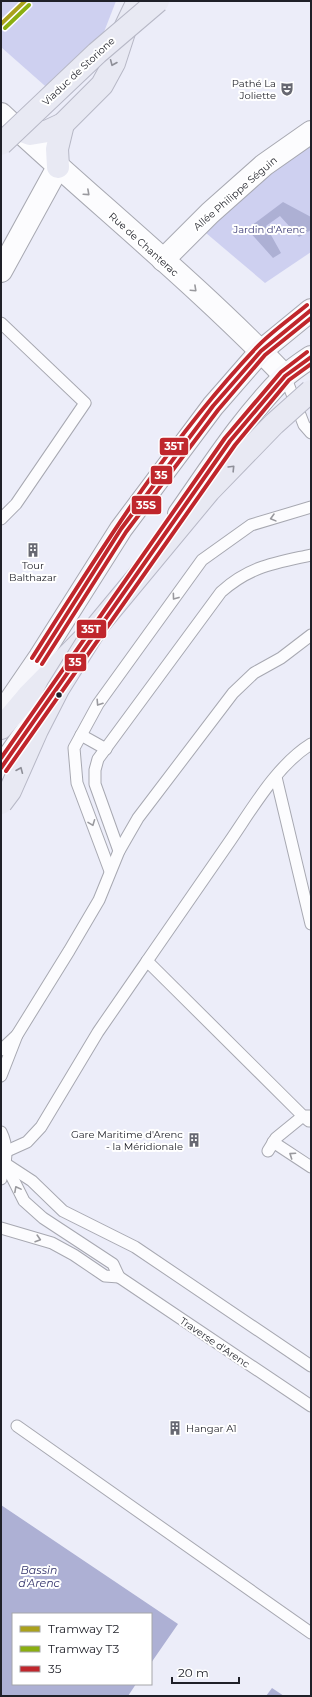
<svg xmlns="http://www.w3.org/2000/svg" width="312" height="1697" font-family="Montserrat,sans-serif">
	<style>
		.green { fill: #ced0f0 }
		.water { fill: #adb0d4 }
		.lines { fill: none; stroke-linecap: round; stroke-linejoin: round }
		.lane-casing { stroke: #a7a8b1; stroke-width: 13 }
		.street-casing { stroke: #a7a8b1; stroke-width: 24 }
		.secondary-casing { stroke: #a7a8b1; stroke-width: 24 }
		.highway-casing { stroke: #b7b8c6; stroke-width: 24 }
		.lane { stroke: #fcfcfe; stroke-width: 11 }
		.street { stroke: #fcfcfe; stroke-width: 22 }
		.secondary { stroke: #f6f6fb; stroke-width: 22 }
		.highway { stroke: #e8e9f3; stroke-width: 22 }
		.highway-bridge-casing { stroke: #b7b8c6; stroke-width: 24; stroke-linecap: butt }
		.highway-bridge { stroke: #e8e9f3; stroke-width: 22 }
		.bus-1-casing { stroke: #fff; stroke-width: 7 }
		.bus-2-casing { stroke: #fff; stroke-width: 7 }
		.bus-3-casing { stroke: #fff; stroke-width: 7 }
		.bus-1 { stroke: #c0262c; stroke-width: 4 }
		.bus-2 { stroke: #c0262c; stroke-width: 4 }
		.bus-3 { stroke: #c0262c; stroke-width: 4 }
		.tram-1-casing { stroke: #fff; stroke-width: 7 }
		.tram-2-casing { stroke: #fff; stroke-width: 7 }
		.tram-1 { stroke: #aaa11c; stroke-width: 4 }
		.tram-2 { stroke: #8aae10; stroke-width: 4 }
		.oneway { stroke: #8e8f98 }
		.oneway2 { stroke: #99999e }
		.bus-dot { fill: #1f2028; stroke: #fff; stroke-width: 1.5 }
		.labels { text-anchor: middle; stroke-width: 4; stroke-linejoin: round; paint-order: stroke }
		.street-label { font-size: 10px; fill: #1f2028; stroke: #fff }
		.poi-label { font-size: 10px; fill: #1f2028; stroke: #fff; text-anchor: end }
		.park-label { font-size: 10px; fill: #3c3c77; stroke: #fff }
		.water-label { font-size: 11px; font-style: italic; fill: #33336c; stroke: #fff }
		.line-badge { stroke: #fff; stroke-width: 1.5 }
		.badge-label { font-size: 11px; text-anchor: middle; font-weight: bold; fill: #fff }
	</style>
	<rect width="100%" height="100%" fill="#ecedf9"/>
	<g class="green">
		<polygon points="2,1 116,1 97,50 61,100 1,47"/>
		<polygon points="311,141 311,252 265,283 206,233 226,211 272,168"/>
	</g>
	<g class="water">
		<polygon points="283,202 311,217 311,230 299,237 280,216 266,226 281,253 273,258 247,229"/>
		<polygon points="1,1505 178,1624 151,1663 151,1614 13,1614 13,1684 136,1684 128,1696 1,1696"/>
		<polygon points="272,1688 284,1696 266,1696"/>
	</g>
	<g class="lines">
		<defs>
			<g id="lane">
				<polyline points="1,323 85,403 16,504 1,519"/>
				<polyline points="285,376 304,425 311,433"/>
				<polyline points="81,735 106,749"/>
				<polyline points="276,777 311,924"/>
				<path d="M 119,851 L 95,784 L 95,770 L 98,759 L 221,592 C 250,566 275,563 311,555"/>
				<polyline points="110,871 77,783 74,748 98,704 202,560 251,525 311,507"/>
				<path d="M 147,961 C 175,921 202,881 230,841 C 252,809 277,765 311,744"/>
				<polyline points="17,1035 69,951 99,900 119,851 138,818 233,693 254,673 281,658 311,635"/>
				<polyline points="1,1050 17,1035 1,1076"/>
				<path d="M 1,1132 C 9,1148 6,1163 1,1179"/>
				<polyline points="273,1142 311,1167"/>
				<polyline points="7,1151 27,1142 41,1127 98,1032 147,961 303,1116 311,1116"/>
				<polyline points="268,1151 276,1138 303,1116 309,1121"/>
				<polyline points="6,1164 32,1181 63,1211 135,1247 311,1366"/>
				<polyline points="1,1228 52,1243 74,1255 105,1276 119,1277 113,1264 43,1218 24,1201 6,1165"/>
				<polyline points="119,1277 311,1406"/>
				<polyline points="17,1426 311,1633"/>
			</g>
			<g id="street">
				<path d="M 1,114 C 95,202 196,283 285,376"/>
				<polyline points="163,260 210,213 264,165 311,132"/>
				<polyline points="1,271 58,167"/>
			</g>
			<g id="secondary">
				<path d="M 179,514 C 212,467 243,418 284,377 C 292,370 302,363 311,357"/>
				<polyline points="1,714 40,657 121,529 213,406 261,351 311,310"/>
				<polyline points="1,768 37,716"/>
			</g>
			<g id="highway">
				<polyline points="17,129 30,134 48,131 63,124 102,85 114,63 126,26 138,1"/>
				<polyline points="58,167 57,149 63,124"/>
				<polyline points="1,728 28,696 83,640"/>
			</g>
		</defs>
		<use href="#lane" class="lane-casing"/>
		<use href="#street" class="street-casing"/>
		<use href="#secondary" class="secondary-casing"/>
		<use href="#highway" class="highway-casing"/>
		<use href="#lane" class="lane"/>
		<use href="#street" class="street"/>
		<use href="#secondary" class="secondary"/>
		<use href="#highway" class="highway"/>
		<defs>
			<g id="highway-bridge">
				<polyline points="1,144 97,53 158,1"/>
				<polyline points="1,803 10,791 37,730 58,689 98,625 209,491 274,424 311,391"/>
			</g>
		</defs>
		<use href="#highway-bridge" class="highway-bridge-casing"/>
		<use href="#highway-bridge" class="highway-bridge"/>
		<defs>
			<g id="bus-1">
				<polyline points="37,661 121,529 213,406 261,351 311,310"/>
				<polyline points="1,768 230,441 285,376 311,357"/>
			</g>
			<g id="bus-2">
				<polyline points="42,664 126,532 218,410 265,355 311,318"/>
				<polyline points="6,771 235,445 289,380 311,364"/>
			</g>
			<g id="bus-3">
				<path d="M 32,658 C 100,551 169,440 256,348 C 271,332 290,319 307,305"/>
				<polyline points="1,758 225,438 281,372 307,352"/>
			</g>
		</defs>
		<use href="#bus-1" class="bus-1-casing"/>
		<use href="#bus-2" class="bus-2-casing"/>
		<use href="#bus-3" class="bus-3-casing"/>
		<use href="#bus-1" class="bus-1"/>
		<use href="#bus-2" class="bus-2"/>
		<use href="#bus-3" class="bus-3"/>
		<defs>
			<polyline id="tram-1" points="1,24 25,1"/>
			<polyline id="tram-2" points="5,28 29,5"/>
		</defs>
		<use href="#tram-1" class="tram-1-casing"/>
		<use href="#tram-2" class="tram-2-casing"/>
		<use href="#tram-1" class="tram-1"/>
		<use href="#tram-2" class="tram-2"/>
	</g>
	<defs><path id="oneway-chevron" d="M-2-3.5L2.5 0L-2 3.5" fill="none" stroke-width="1.6" stroke-linecap="round" stroke-linejoin="round"/></defs>
	<g class="oneway">
		<use href="#oneway-chevron" transform="translate(113 63) rotate(113)"/>
		<use href="#oneway-chevron" transform="translate(232 468) rotate(-46)"/>
		<use href="#oneway-chevron" transform="translate(20 770) rotate(-67)"/>
	</g>
	<g class="oneway2">
		<use href="#oneway-chevron" transform="translate(87 193) rotate(42)"/>
		<use href="#oneway-chevron" transform="translate(194 289) rotate(43)"/>
		<use href="#oneway-chevron" transform="translate(273 518) rotate(165)"/>
		<use href="#oneway-chevron" transform="translate(175 597) rotate(126)"/>
		<use href="#oneway-chevron" transform="translate(99 703) rotate(123)"/>
		<use href="#oneway-chevron" transform="translate(92 823) rotate(69)"/>
		<use href="#oneway-chevron" transform="translate(292 1155) rotate(-146)"/>
		<use href="#oneway-chevron" transform="translate(17 1189) rotate(-118)"/>
		<use href="#oneway-chevron" transform="translate(38 1239) rotate(17)"/>
	</g>
	<defs>
		<symbol id="theatre-bare" viewBox="-9 -9 18 18"><path d="M-5-5.5Q0-4 5-5.5V0Q5 5 0 6Q-5 5-5 0ZM-3.3-2.5H-1v1.5H-3.3ZM1-2.5H3.3v1.5H1ZM-2.8 1Q0 5.5 2.8 1Z" fill="#676871" stroke="#fff" stroke-width="2.5" paint-order="stroke"/></symbol>
		<symbol id="building-bare" viewBox="-9 -9 18 18"><path d="M-4-6H4V6H1V3H-1V6H-4ZM-2.5-4.3h1.7v1.8h-1.7ZM.8-4.3h1.7v1.8H.8ZM-2.5-1h1.7V.8h-1.7ZM.8-1h1.7V.8H.8Z" fill="#676871" stroke="#fff" stroke-width="2.5" paint-order="stroke"/></symbol>
	</defs>
	<g fill-rule="evenodd">
		<use href="#theatre-bare" x="277" y="79" width="20" height="20"/>
		<use href="#building-bare" x="23" y="540" width="20" height="20"/>
		<use href="#building-bare" x="184" y="1130" width="20" height="20"/>
		<use href="#building-bare" x="165" y="1418" width="20" height="20"/>
	</g>
	<circle class="bus-dot" cx="59" cy="695" r="3.5"/>
	<g class="labels">
		<g class="street-label">
			<text transform="translate(78 71) rotate(-43)" y="4">Viaduc de Storione</text>
			<text transform="translate(235 193) rotate(-41)" y="4">Allée Philippe Séguin</text>
			<text transform="translate(144 244) rotate(42)" y="4">Rue de Chanterac</text>
			<text transform="translate(215 1342) rotate(34)" y="4">Traverse d'Arenc</text>
		</g>
		<g class="poi-label">
			<text x="276" y="87">Pathé La<tspan x="276" dy="12">Joliette</tspan></text>
			<text x="33" y="569" text-anchor="middle">Tour<tspan x="33" dy="12">Balthazar</tspan></text>
			<text x="183" y="1138">Gare Maritime d'Arenc<tspan x="183" dy="12">- la Méridionale</tspan></text>
			<text x="186" y="1432" text-anchor="start">Hangar A1</text>
		</g>
		<g class="park-label">
			<text x="269" y="233">Jardin d’Arenc</text>
		</g>
		<g class="water-label">
			<text x="39" y="1574">Bassin<tspan x="39" dy="13">d'Arenc</tspan></text>
		</g>
	</g>
	<g class="line-badge">
		<rect x="159" y="437" width="30" height="19" rx="4" fill="#c0262c"/>
		<rect x="150" y="465" width="23" height="20" rx="4" fill="#c0262c"/>
		<rect x="131" y="495" width="31" height="20" rx="4" fill="#c0262c"/>
		<rect x="76" y="619" width="31" height="20" rx="4" fill="#c0262c"/>
		<rect x="64" y="653" width="23" height="19" rx="4" fill="#c0262c"/>
	</g>
	<g class="badge-label">
		<text x="174" y="450">35T</text>
		<text x="161" y="479">35</text>
		<text x="146" y="509">35S</text>
		<text x="91" y="633">35T</text>
		<text x="75" y="666">35</text>
	</g>
	<rect width="312" height="1697" fill="none" stroke="#1f2028" stroke-width="4"/>
	<rect x="12" y="1613" width="140" height="72" fill="#ffffff" stroke="#a5a6a9"/>
	<rect x="20" y="1626" width="20" height="6" fill="#aaa11c" stroke="#a5a6a9"/>
	<text x="48" y="1633" font-size="12" fill="#1f2028">Tramway T2</text>
	<rect x="20" y="1646" width="20" height="6" fill="#8aae10" stroke="#a5a6a9"/>
	<text x="48" y="1653" font-size="12" fill="#1f2028">Tramway T3</text>
	<rect x="20" y="1666" width="20" height="6" fill="#c0262c" stroke="#a5a6a9"/>
	<text x="48" y="1673" font-size="12" fill="#1f2028">35</text>
	<path d="M172 1677v6h67v-6" fill="none" stroke="#1f2028" stroke-width="2"/>
	<text x="178" y="1677" font-size="12" fill="#1f2028" stroke="#ffffff" stroke-width="3" paint-order="stroke">20 m</text>
</svg>
